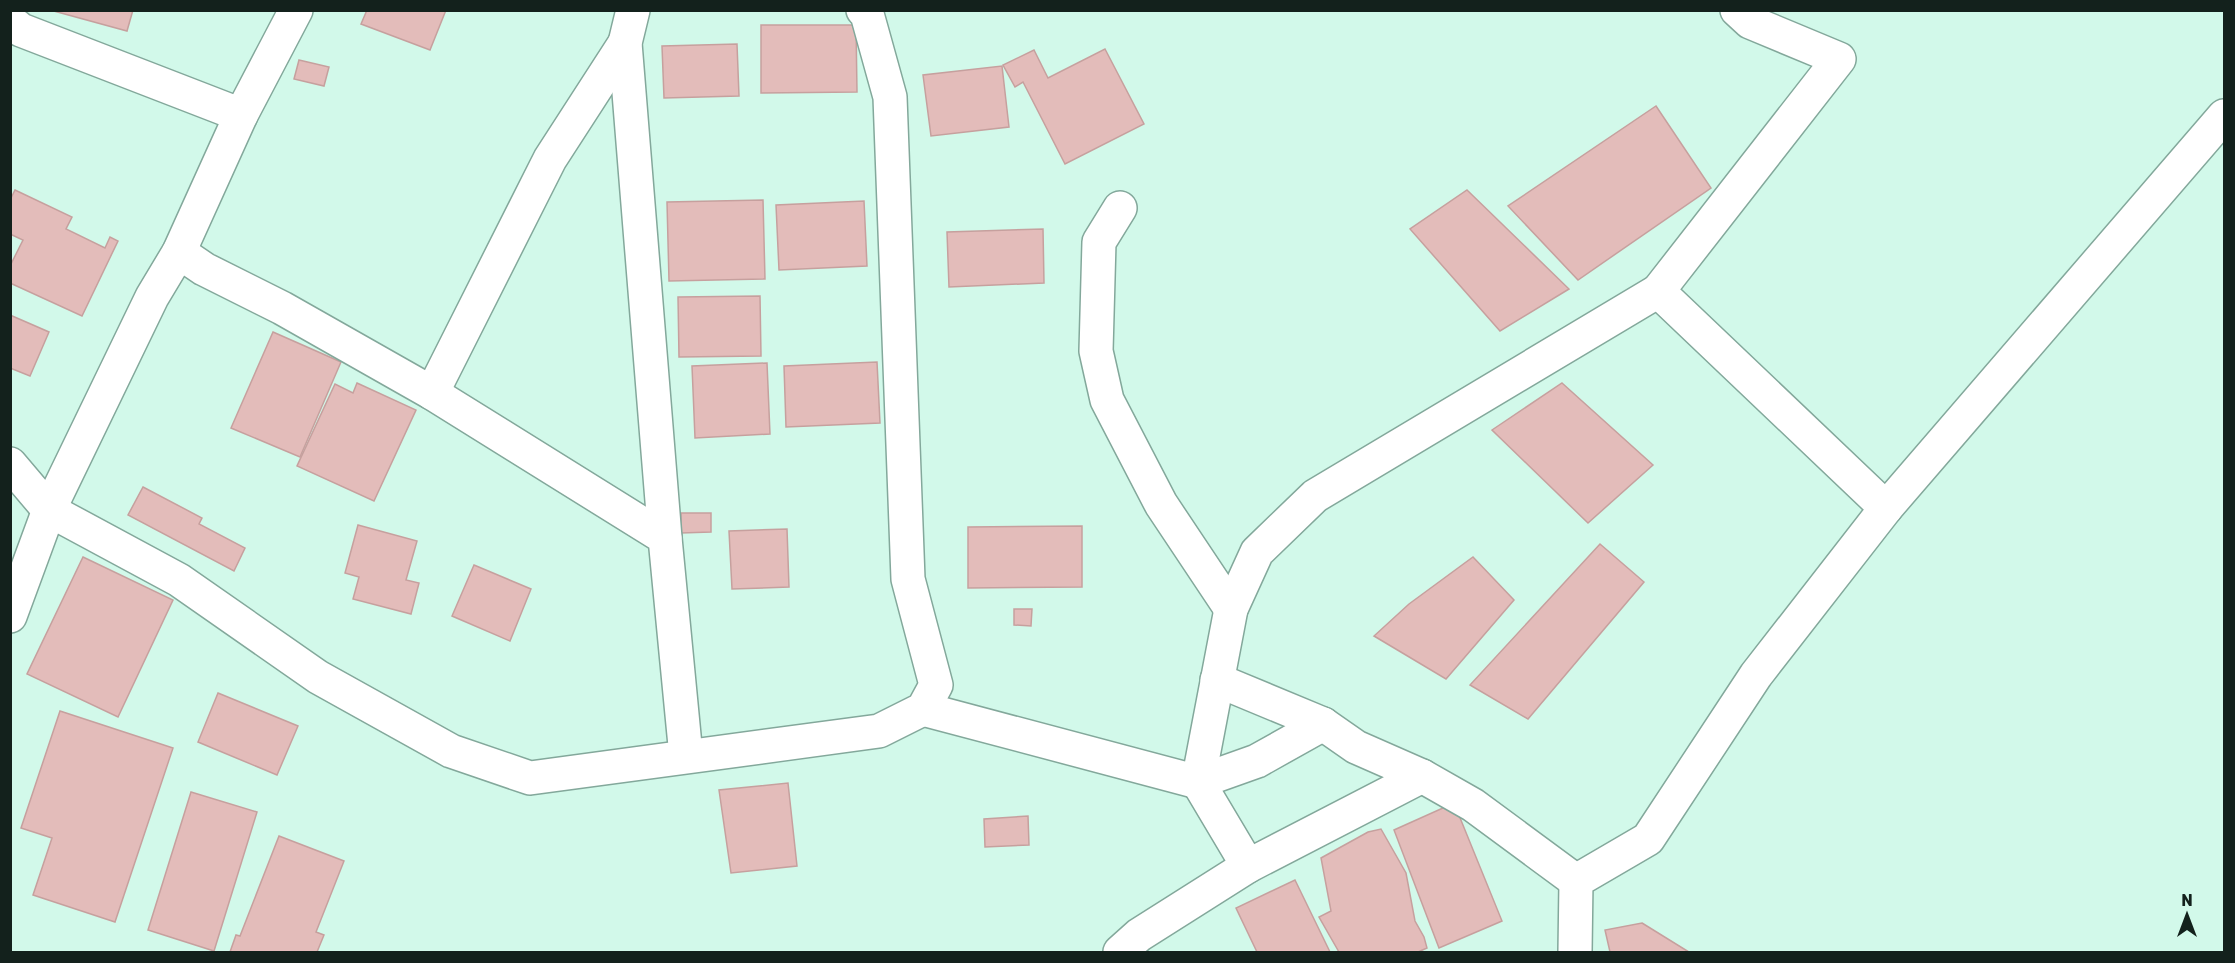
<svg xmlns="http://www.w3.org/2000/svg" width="2235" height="963" font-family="Rubik,sans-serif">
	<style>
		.building { fill: #e3bcba; stroke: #c6a09e; stroke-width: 1.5 }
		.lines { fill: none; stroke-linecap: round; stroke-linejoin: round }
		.minor-casing { stroke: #83a89b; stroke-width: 36 }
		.minor { stroke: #fff; stroke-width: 33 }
	</style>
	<rect width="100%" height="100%" fill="#d2f9ea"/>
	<g class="building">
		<polygon points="50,10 133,10 127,31"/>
		<polygon points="367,10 446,10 430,50 361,24"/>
		<polygon points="761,25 856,25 857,92 761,93"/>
		<polygon points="737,44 739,96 664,98 662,46"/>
		<polygon points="1105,49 1144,124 1065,164 1023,82 1015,87 1003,65 1034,50 1048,78"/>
		<polygon points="299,60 329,67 324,86 294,79"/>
		<polygon points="1002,66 1009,127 931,136 923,75"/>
		<polygon points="1656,106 1711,188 1578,280 1508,206"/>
		<polygon points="15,190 72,217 66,229 105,248 110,237 118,241 82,316 10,283 10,266 23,240 10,234 10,200"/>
		<polygon points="1467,190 1569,289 1500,331 1410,229"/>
		<polygon points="763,200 765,279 669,281 667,202"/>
		<polygon points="864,201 867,266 779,270 776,205"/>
		<polygon points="1043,229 1044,283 949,287 947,232"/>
		<polygon points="760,296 761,356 679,357 678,297"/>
		<polygon points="10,315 49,332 30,376 10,368"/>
		<polygon points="273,332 341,362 300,457 231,428"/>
		<polygon points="877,362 880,423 786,427 784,366"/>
		<polygon points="767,363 770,434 695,438 692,366"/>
		<polygon points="357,383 416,410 374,501 297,466 335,384 353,393"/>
		<polygon points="1562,383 1653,465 1588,523 1492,430"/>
		<polygon points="143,487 202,518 199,524 245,548 234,571 128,515"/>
		<polygon points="681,513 711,513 711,532 681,533"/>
		<polygon points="358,525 417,541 406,580 419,583 411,614 353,599 359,577 345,573"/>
		<polygon points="1082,526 1082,587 968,588 968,527"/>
		<polygon points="787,529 789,587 732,589 729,531"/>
		<polygon points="1600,544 1644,582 1528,719 1470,685"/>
		<polygon points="83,557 173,600 118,717 27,674"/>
		<polygon points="1473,557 1514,600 1446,679 1374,636 1409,604"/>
		<polygon points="474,565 531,589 510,641 452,616"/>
		<polygon points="1014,609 1032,609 1031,626 1014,625"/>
		<polygon points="218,693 298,726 277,775 198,742"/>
		<polygon points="60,711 173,748 115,922 33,895 52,838 21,828"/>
		<polygon points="788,783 797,866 731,873 719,790"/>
		<polygon points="191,792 257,812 214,951 148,930"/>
		<polygon points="1454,803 1502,921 1439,948 1394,830"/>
		<polygon points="1028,816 1029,845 985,847 984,819"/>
		<polygon points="1381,829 1406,873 1415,921 1424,937 1427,948 1418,952 1339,952 1319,917 1331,911 1321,858 1368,832"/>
		<polygon points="279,836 344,861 316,932 324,935 317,952 230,952 236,935 240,936"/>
		<polygon points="1295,880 1330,952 1257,952 1236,908"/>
		<polygon points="1642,923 1689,952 1610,952 1605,930"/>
	</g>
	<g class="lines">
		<defs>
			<g id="minor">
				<polyline points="633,10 625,43 665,538"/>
				<polyline points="10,21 21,30 241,115"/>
				<polyline points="1120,208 1099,242 1096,351 1107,400 1161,504 1231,609"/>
				<polyline points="179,252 204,269 282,308 432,393 665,538 686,756"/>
				<polyline points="1658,291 1839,59 1750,22 1737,10"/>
				<polyline points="432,393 550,159 625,43"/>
				<polyline points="10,464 49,510 179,580 318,677 451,751 530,778 879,731 923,709 936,685 908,579 890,97 867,14 863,10"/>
				<polyline points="10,616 49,510 152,297 179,252 241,115 296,10"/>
				<polyline points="1217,680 1323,724 1356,747 1422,776 1473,805 1576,881"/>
				<polyline points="923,709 1198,782 1257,761 1323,724"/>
				<polyline points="1248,866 1198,782 1231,609 1257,552 1315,496 1658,291 1886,508"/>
				<polyline points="1120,952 1139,935 1248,866 1422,776"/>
				<polyline points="1575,952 1576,881 1648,839 1756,675 1886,508 2224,116"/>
			</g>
		</defs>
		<use href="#minor" class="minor-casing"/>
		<use href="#minor" class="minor"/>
	</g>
	<rect width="2235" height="963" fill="none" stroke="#13211c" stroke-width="24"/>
	<g transform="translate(2187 915)" stroke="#d2f9ea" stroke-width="4.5" paint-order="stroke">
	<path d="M0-4.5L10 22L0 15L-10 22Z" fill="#13211c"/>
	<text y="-9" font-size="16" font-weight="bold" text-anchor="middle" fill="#13211c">N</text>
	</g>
</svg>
